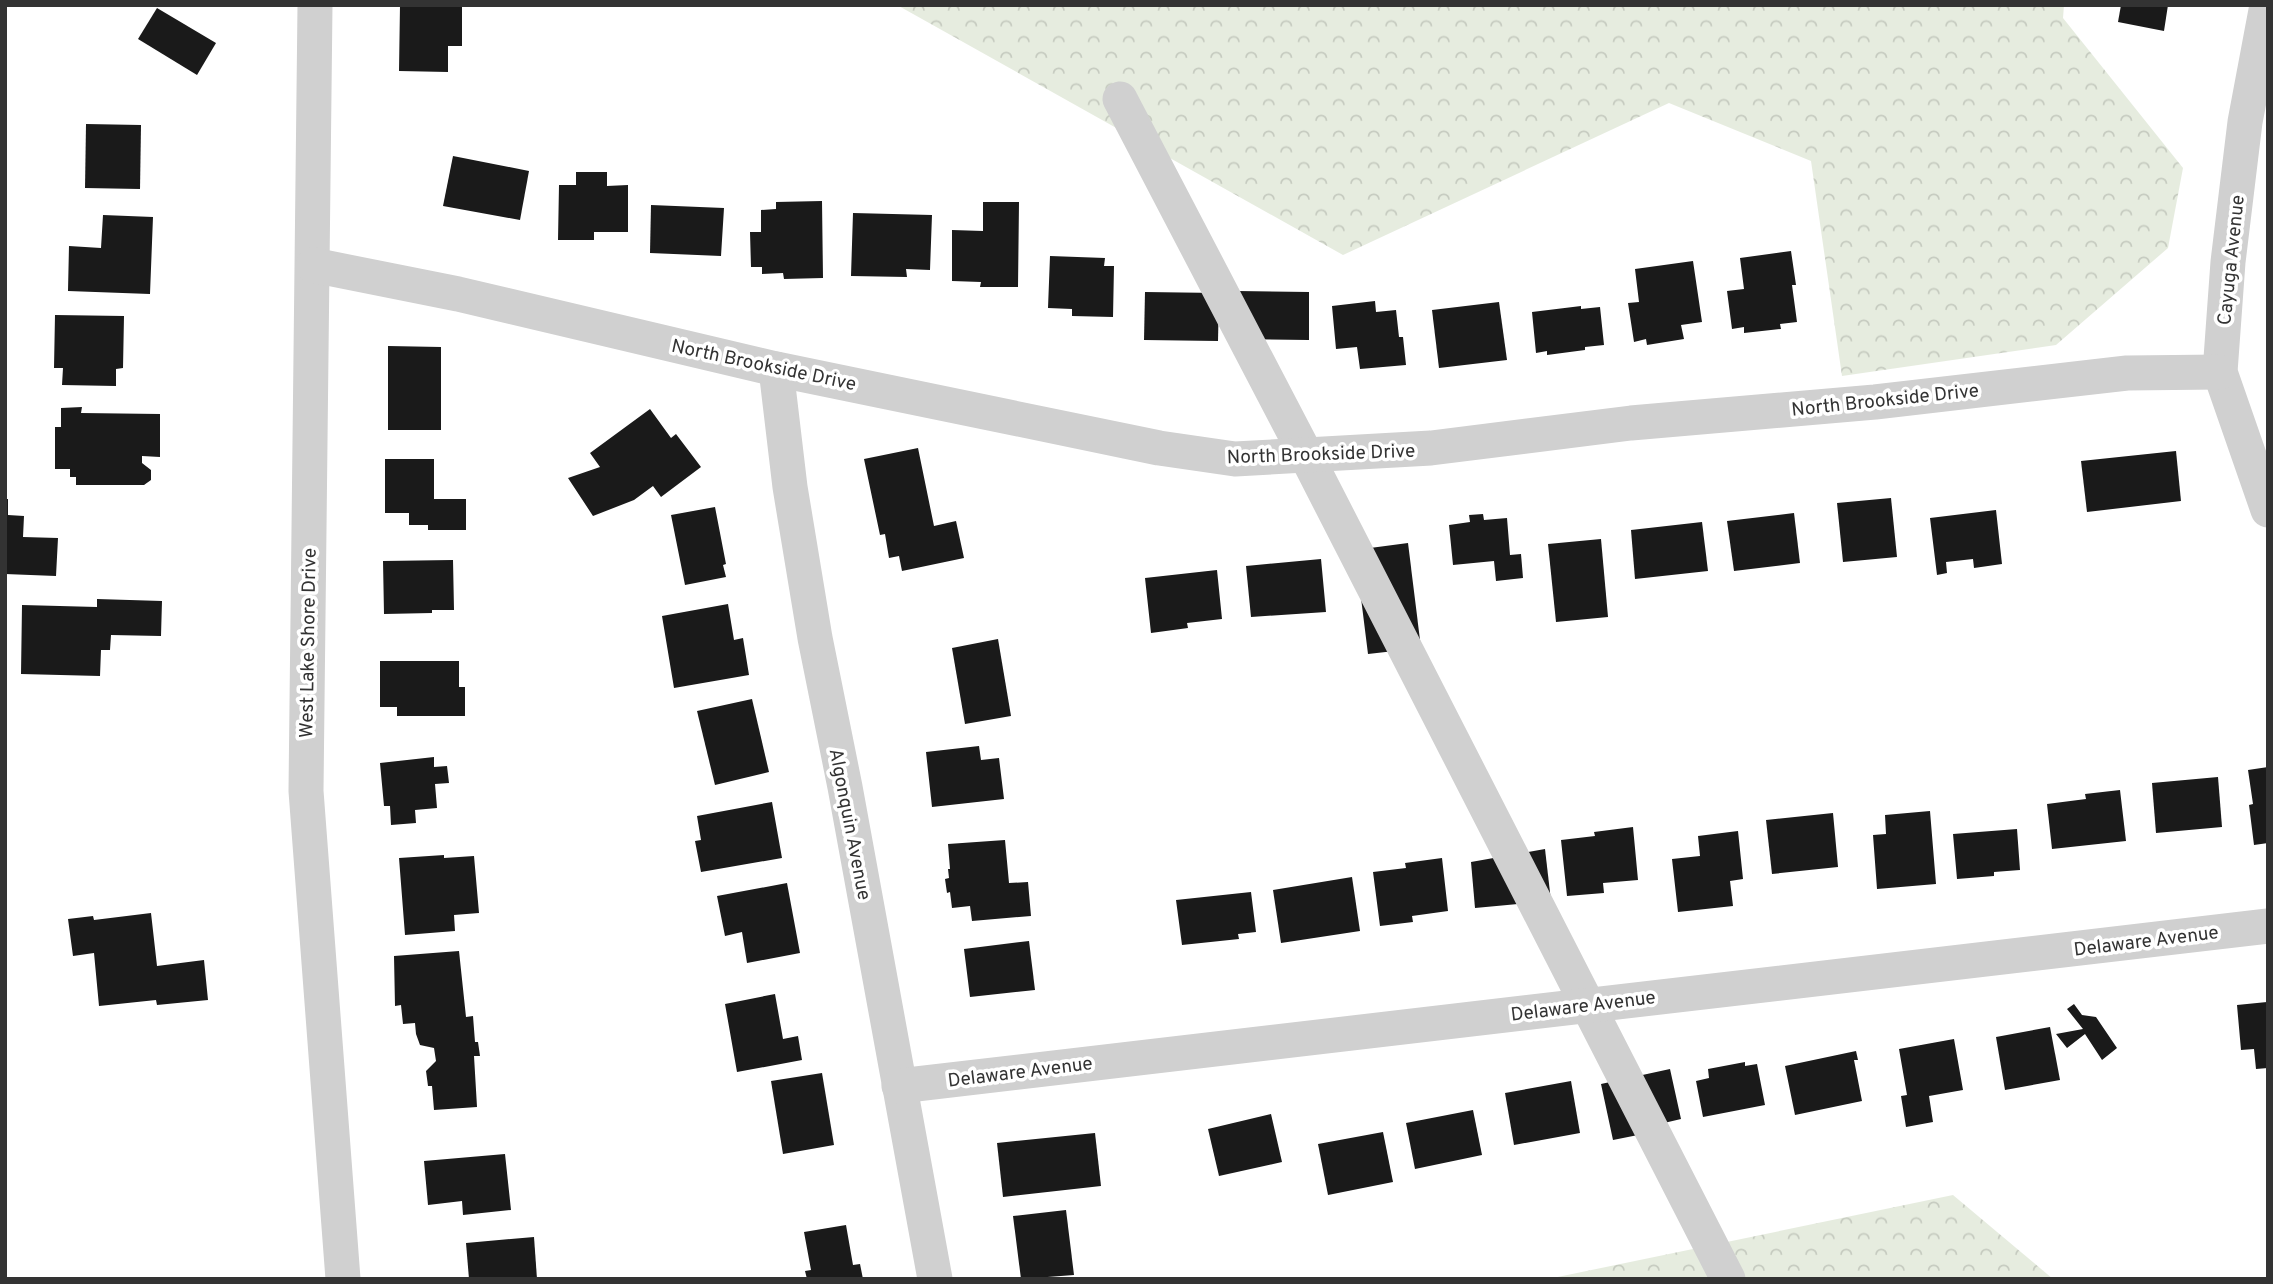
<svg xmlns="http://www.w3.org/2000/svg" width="2273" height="1284" font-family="Overpass,sans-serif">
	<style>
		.forest { fill: url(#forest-crowns) }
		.building { fill: #1a1a1a }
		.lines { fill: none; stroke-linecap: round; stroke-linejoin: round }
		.minor { stroke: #d0d0d0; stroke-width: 35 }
		.labels { text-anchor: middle; stroke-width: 7; stroke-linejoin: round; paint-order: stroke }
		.street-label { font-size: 19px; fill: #333; stroke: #fff }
	</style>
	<defs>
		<pattern id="forest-crowns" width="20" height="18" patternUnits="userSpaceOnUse" patternTransform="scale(1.75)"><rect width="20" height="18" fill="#e6ecdf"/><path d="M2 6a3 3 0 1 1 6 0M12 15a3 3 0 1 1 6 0" fill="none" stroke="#c6cbc0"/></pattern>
	</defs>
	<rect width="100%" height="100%" fill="#fff"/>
	<g class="forest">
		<polygon points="897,5 2064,5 2063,18 2183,168 2168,248 2056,345 1842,376 1811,161 1669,103 1343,255"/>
		<polygon points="1953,1195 2053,1279 1548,1279"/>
	</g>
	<g class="building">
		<polygon points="400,5 462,5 462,46 448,46 448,72 399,71"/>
		<polygon points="2121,5 2168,5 2164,31 2118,22"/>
		<polygon points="157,8 216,43 197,75 138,39"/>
		<polygon points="86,124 141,125 140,189 85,188"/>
		<polygon points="453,156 529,171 520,220 443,206"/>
		<polygon points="576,172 607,172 607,186 628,185 628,232 594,232 594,240 558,240 559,185 576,185"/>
		<polygon points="822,201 823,278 784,279 783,273 762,274 762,267 751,267 750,232 761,232 761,210 776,209 776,202"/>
		<polygon points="983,202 1019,202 1018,287 980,287 981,282 952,281 952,230 983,231"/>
		<polygon points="651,205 724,208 721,256 650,253"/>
		<polygon points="853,213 932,215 930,270 906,269 907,277 851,276"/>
		<polygon points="103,215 153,217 150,294 68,291 69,246 101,248"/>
		<polygon points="1791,251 1796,285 1792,285 1797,322 1780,324 1781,329 1744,333 1744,327 1732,329 1727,291 1744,289 1740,258"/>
		<polygon points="1050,256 1105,258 1104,266 1114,266 1113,317 1072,316 1072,309 1048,308"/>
		<polygon points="1693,261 1702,322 1681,325 1684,339 1647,345 1646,339 1634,342 1628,303 1639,302 1635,269"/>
		<polygon points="1237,291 1309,292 1309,340 1237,339"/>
		<polygon points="1145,292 1219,293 1218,341 1144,340"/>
		<polygon points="1375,301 1376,312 1396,310 1399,337 1403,337 1406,365 1360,369 1357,347 1336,349 1332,306"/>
		<polygon points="1499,302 1507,360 1439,368 1432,310"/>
		<polygon points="1581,306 1581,309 1600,307 1604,345 1585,347 1585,350 1547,355 1547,351 1536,353 1532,312"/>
		<polygon points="55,315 124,316 123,368 116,369 116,386 62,385 63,368 54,368"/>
		<polygon points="388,346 441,347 441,430 388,430"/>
		<polygon points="82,407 81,413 160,414 160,457 142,456 142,463 151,470 151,480 144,485 76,485 76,477 70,477 70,469 55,469 55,427 61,427 61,408"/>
		<polygon points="650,409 671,438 676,434 701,467 661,497 653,486 634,500 593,516 568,478 600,467 590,453"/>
		<polygon points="918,448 934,526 956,521 964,558 902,571 899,556 889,558 885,534 880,535 864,459"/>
		<polygon points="2176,451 2181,501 2087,512 2081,461"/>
		<polygon points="385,459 434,459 434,499 466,499 466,530 428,530 428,525 409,525 409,513 385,513"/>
		<polygon points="1891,498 1897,557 1843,562 1837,503"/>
		<polygon points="5,499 8,499 8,515 24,516 23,537 58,538 56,576 5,574"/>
		<polygon points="715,507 726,564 723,565 726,577 685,585 671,515"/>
		<polygon points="1996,510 2002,564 1974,568 1973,559 1946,562 1947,573 1937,575 1930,518"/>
		<polygon points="1794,513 1800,563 1734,571 1727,521"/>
		<polygon points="1483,514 1484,520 1507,518 1510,555 1521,554 1523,578 1496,581 1494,561 1453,565 1449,525 1470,522 1469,515"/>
		<polygon points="1702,522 1708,571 1635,579 1631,530"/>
		<polygon points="1601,539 1608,617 1556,622 1548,544"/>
		<polygon points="1408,543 1421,648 1368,654 1355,550"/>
		<polygon points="1321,559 1326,612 1251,617 1246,566"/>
		<polygon points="453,560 454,610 432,610 432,613 384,614 383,561"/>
		<polygon points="1217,570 1222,619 1187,623 1188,628 1151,633 1145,578"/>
		<polygon points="97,599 162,601 161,636 111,635 110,650 101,650 100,676 21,674 22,605 97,607"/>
		<polygon points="728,604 734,640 743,638 749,675 674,688 662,616"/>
		<polygon points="998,639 1011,716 965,724 952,648"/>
		<polygon points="380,661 459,661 459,687 465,687 465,716 397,716 397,707 380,707"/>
		<polygon points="752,699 769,772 715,785 697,711"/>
		<polygon points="979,746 981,760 999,758 1004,799 932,807 926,752"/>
		<polygon points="434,757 434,767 447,766 449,783 435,784 437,808 415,810 416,823 391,825 390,806 384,806 380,763"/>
		<polygon points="2268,767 2268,843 2254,845 2249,805 2253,804 2248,770"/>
		<polygon points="2218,777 2222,827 2156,833 2152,783"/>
		<polygon points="2120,790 2126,841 2052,849 2047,804 2086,799 2085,794"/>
		<polygon points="772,802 782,858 701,872 695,841 701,840 697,816"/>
		<polygon points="1930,811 1936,884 1877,889 1873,835 1886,834 1885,815"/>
		<polygon points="1833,813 1838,867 1772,874 1766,820"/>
		<polygon points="1633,827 1638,880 1603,883 1604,893 1567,896 1561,840 1595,836 1594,832"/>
		<polygon points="2017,829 2020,870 1994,872 1994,876 1957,879 1953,834"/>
		<polygon points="1738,831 1743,879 1730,881 1733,906 1678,912 1672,859 1700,856 1698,836"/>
		<polygon points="1005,840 1009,883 1028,882 1031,916 972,921 970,906 952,908 950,892 947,893 945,879 949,878 948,869 950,869 948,844"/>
		<polygon points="1545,849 1551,901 1475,908 1471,862"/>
		<polygon points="444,855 444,858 474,856 479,913 454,915 455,931 405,935 399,858"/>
		<polygon points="1442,858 1448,911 1412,916 1413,922 1380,926 1373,872 1406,868 1405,863"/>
		<polygon points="1352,877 1360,931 1281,943 1273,890"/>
		<polygon points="787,883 800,953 747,963 742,932 725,936 717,896"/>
		<polygon points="1251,892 1256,932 1238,934 1239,939 1182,945 1176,900"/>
		<polygon points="151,913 157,966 204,960 208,1000 157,1005 156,1000 99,1006 94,953 73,956 68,919 93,916 94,920"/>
		<polygon points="1029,941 1035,990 970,997 964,949"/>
		<polygon points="459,951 466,1017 473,1016 475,1042 478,1042 480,1056 474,1056 477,1107 434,1110 432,1086 428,1086 426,1071 436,1061 434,1048 420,1045 416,1034 415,1023 403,1024 401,1005 395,1006 394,956"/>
		<polygon points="775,994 783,1039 798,1036 802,1060 737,1072 725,1004"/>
		<polygon points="2267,1002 2268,1068 2256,1069 2254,1049 2241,1050 2237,1005"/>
		<polygon points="2074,1004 2082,1015 2096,1017 2117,1048 2102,1060 2085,1034 2067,1048 2056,1034 2083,1029 2067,1009"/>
		<polygon points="2050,1027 2060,1080 2005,1090 1996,1037"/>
		<polygon points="1954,1039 1963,1090 1929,1096 1933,1122 1906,1127 1901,1096 1907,1095 1899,1049"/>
		<polygon points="1856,1051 1858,1060 1854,1060 1862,1101 1795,1115 1785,1066"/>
		<polygon points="1745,1062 1745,1066 1757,1064 1765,1105 1703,1117 1696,1081 1709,1078 1708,1069"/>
		<polygon points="1670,1069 1681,1119 1647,1127 1648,1133 1613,1140 1601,1084"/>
		<polygon points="822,1073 834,1145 783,1154 771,1081"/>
		<polygon points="1571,1081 1580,1133 1514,1145 1505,1093"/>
		<polygon points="1473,1110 1482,1155 1415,1169 1406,1123"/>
		<polygon points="1271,1114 1282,1162 1219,1176 1208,1129"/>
		<polygon points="1383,1132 1393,1182 1328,1195 1318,1144"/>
		<polygon points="1095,1133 1101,1186 1003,1197 997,1143"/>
		<polygon points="505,1154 511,1210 463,1215 462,1201 428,1205 424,1161"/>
		<polygon points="1066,1210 1074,1275 1021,1279 1013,1216"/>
		<polygon points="846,1225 853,1265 860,1264 863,1279 807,1279 805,1271 811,1270 804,1232"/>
		<polygon points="534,1237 537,1279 469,1279 466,1243"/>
	</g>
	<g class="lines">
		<g class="minor">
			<polyline points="315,5 306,791 343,1279"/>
			<polyline points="2267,5 2245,122 2228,262 2220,372 2268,510"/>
			<polyline points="1120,99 1306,455 1728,1279"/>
			<polyline points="313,265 458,294 776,369 1159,448 1235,459 1431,448 1631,423 1875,402 2127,373 2220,372"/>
			<polyline points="776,369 790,487 815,638 845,787 935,1279"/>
			<polyline points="899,1086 2268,926"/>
		</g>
	</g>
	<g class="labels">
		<g class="street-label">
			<text transform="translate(2230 260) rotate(-84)" y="7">Cayuga Avenue</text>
			<text transform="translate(764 364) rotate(12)" y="7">North Brookside Drive</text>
			<text transform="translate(1885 399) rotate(-6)" y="7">North Brookside Drive</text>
			<text transform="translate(1321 453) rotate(-2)" y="7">North Brookside Drive</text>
			<text transform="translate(307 643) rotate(-89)" y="7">West Lake Shore Drive</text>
			<text transform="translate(851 824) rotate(79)" y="7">Algonquin Avenue</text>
			<text transform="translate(2146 940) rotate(-7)" y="7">Delaware Avenue</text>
			<text transform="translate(1583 1005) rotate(-7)" y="7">Delaware Avenue</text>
			<text transform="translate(1020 1071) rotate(-7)" y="7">Delaware Avenue</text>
		</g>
	</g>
	<rect width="2273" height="1284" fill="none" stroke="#333333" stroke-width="14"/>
</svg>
